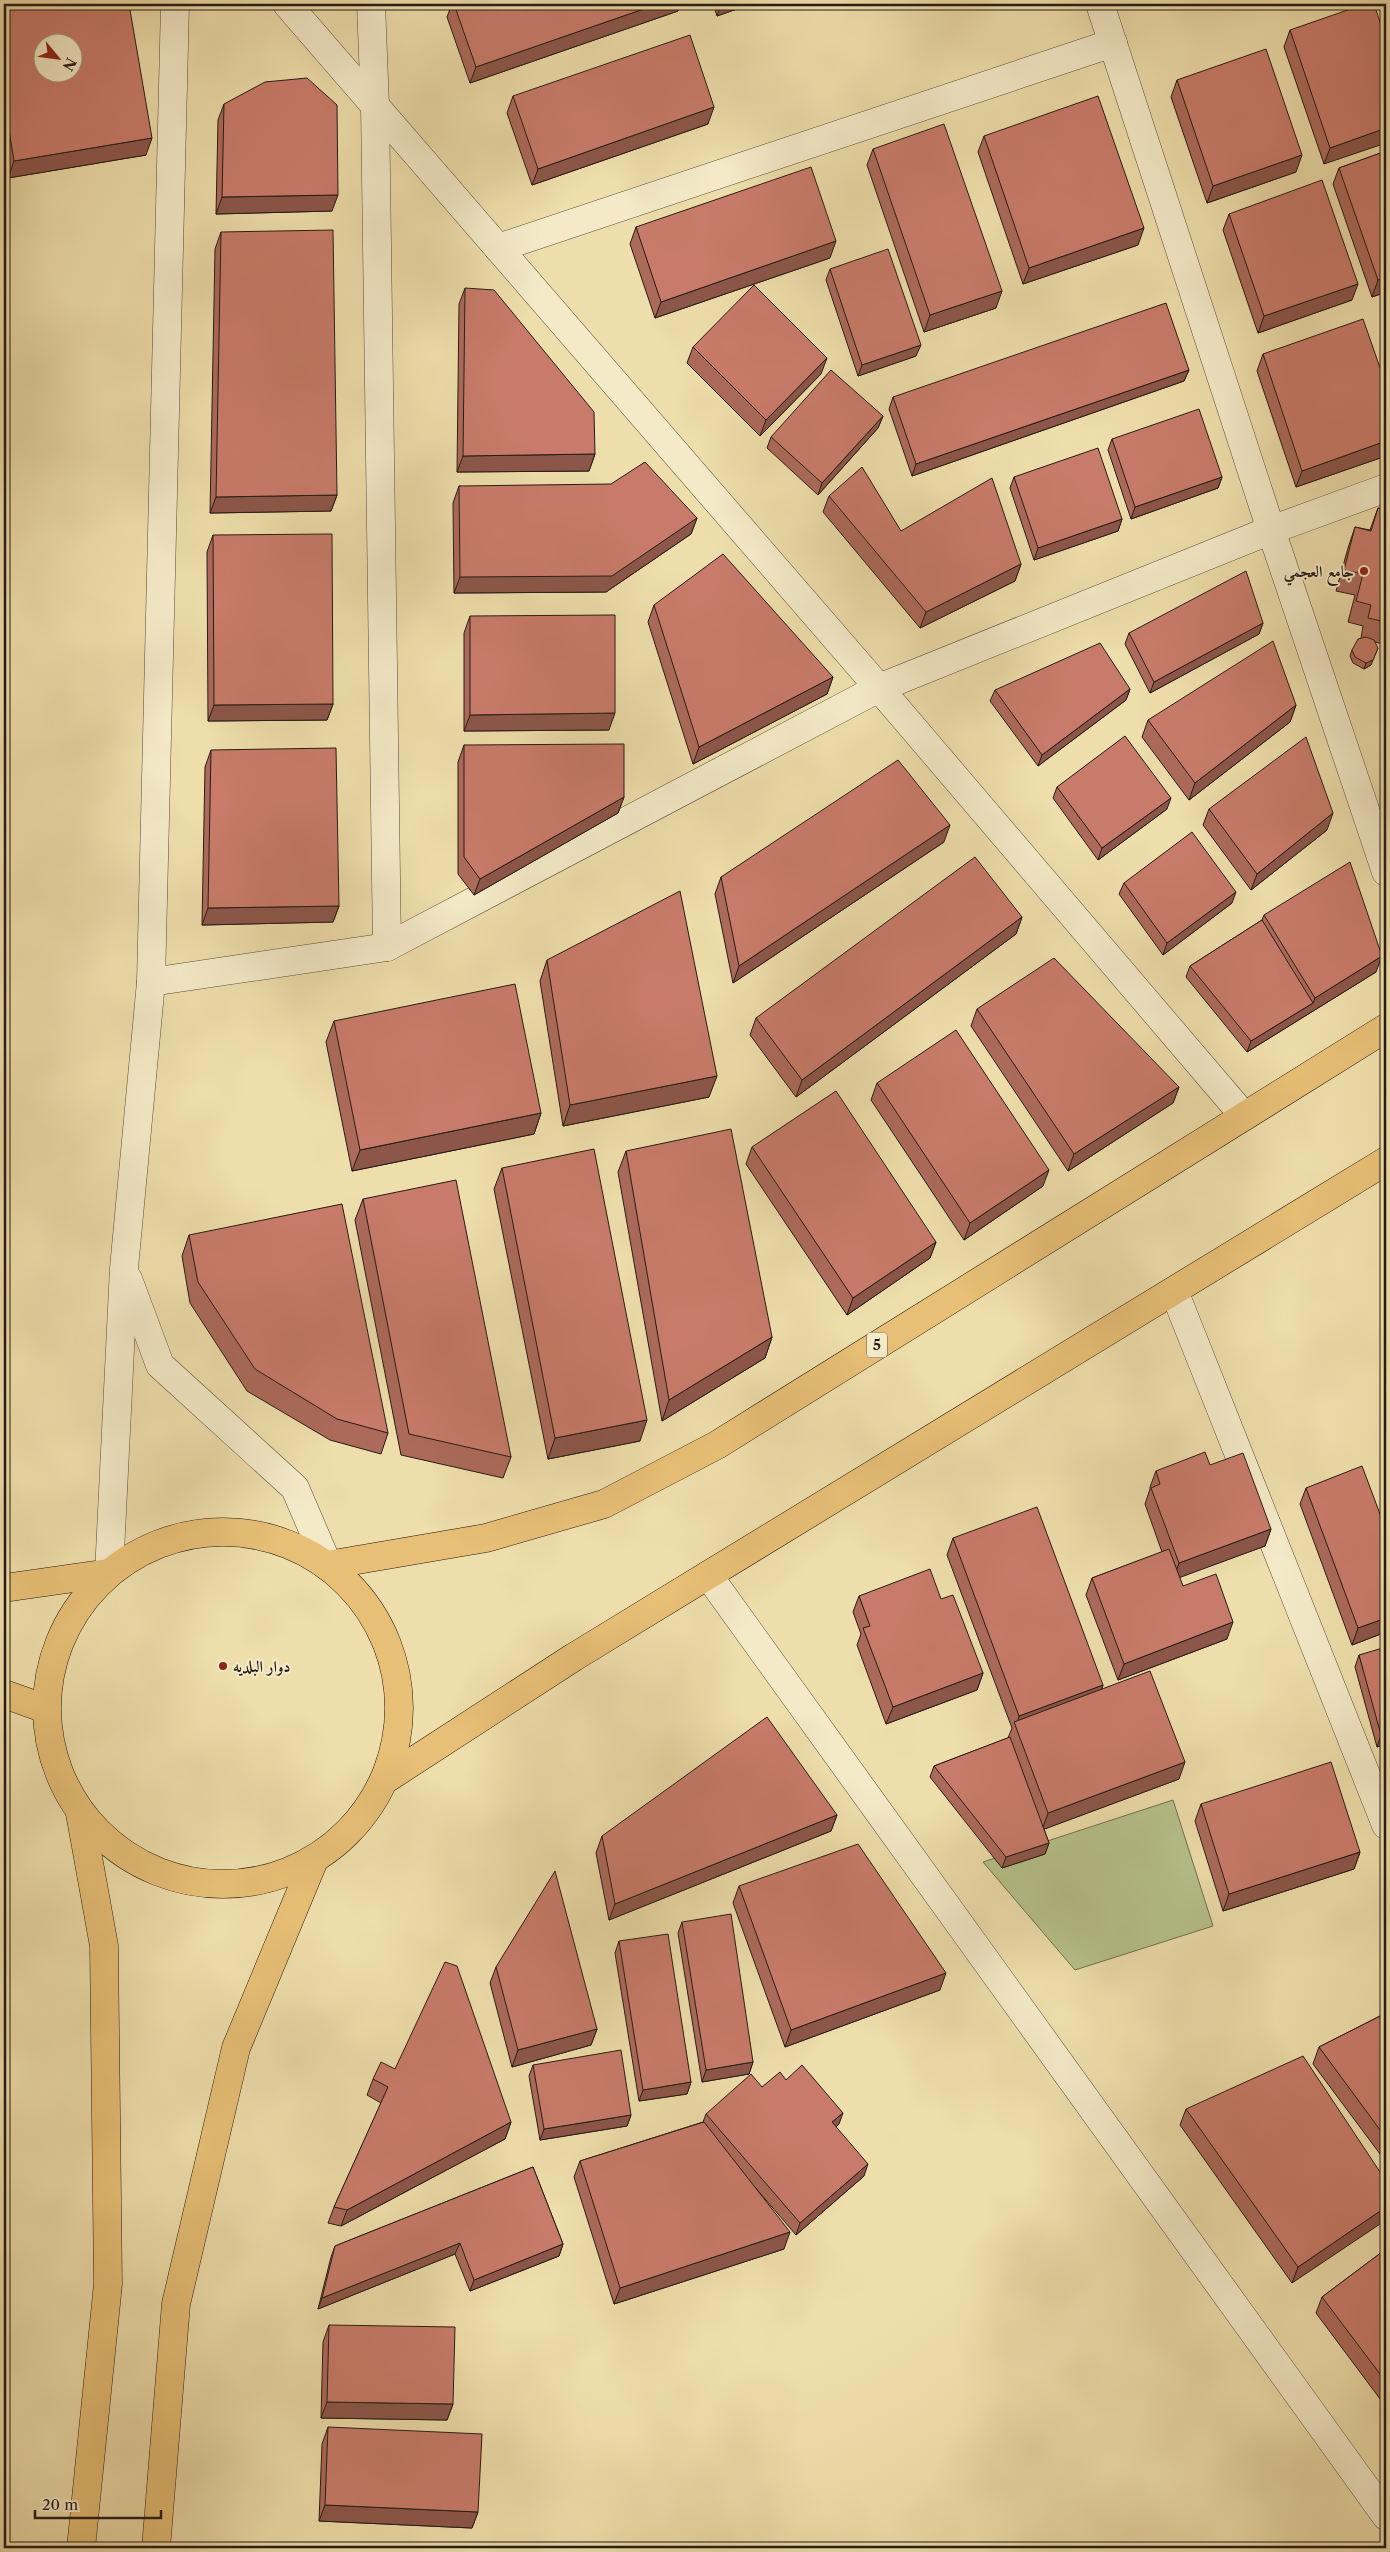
<svg xmlns="http://www.w3.org/2000/svg" width="1390" height="2552" font-family="'Libre Caslon Text',Amiri,serif">
	<style>
		.green { fill: #b6c28b; stroke: #6e6e50 }
		.lines { fill: none; stroke-linecap: round; stroke-linejoin: round }
		.minor-casing { stroke: #584c3a; stroke-width: 29 }
		.major-casing { stroke: #261b14; stroke-width: 29 }
		.minor { stroke: #f4eac8; stroke-width: 28 }
		.major { stroke: #e7bf76; stroke-width: 28 }
		.wall { fill: #ac6a5b; stroke: #261b14 }
		.shaded-wall { fill: #8c564a; stroke: #261b14 }
		.building { fill: #c87b6a; stroke: #261b14; fill-rule: evenodd }
		.poi-dot { fill: #8f2418; stroke: #f4eac8; stroke-width: 2 }
		.labels { text-anchor: middle; stroke-width: 4; stroke-linejoin: round; paint-order: stroke }
		.shield { fill: #f4eac8; stroke: #64594a; stroke-width: 1 }
		.shield-label { font-size: 15px; font-weight: bold; fill: #261b14 }
		.poi-label { font-size: 16px; font-weight: bold; fill: #261b14; stroke: #f4eac8; text-anchor: end }
	</style>
	<rect width="100%" height="100%" fill="#eedeab"/>
	<filter id="stains"><feTurbulence type="fractalNoise" baseFrequency=".004" numOctaves="4"/><feColorMatrix values="0 0 0 0 .2 0 0 0 0 .09 0 0 0 0 .02 0 0 0 .5 -.17"/></filter>
	<radialGradient id="worn" r=".72"><stop offset=".6" stop-color="#630" stop-opacity="0"/><stop offset="1" stop-color="#630" stop-opacity=".3"/></radialGradient>
	<polygon class="green" points="1173,1800 1213,1926 1075,1970 983,1862"/>
	<g class="lines">
		<defs>
			<g id="minor">
				<polyline points="287,4 879,688 1244,1116"/>
				<polyline points="371,4 375,105 387,947"/>
				<polyline points="1100,4 1271,530 1386,872"/>
				<polyline points="498,248 1113,43"/>
				<polyline points="151,982 387,947 879,688 1271,530 1386,488"/>
				<polyline points="128,1279 160,1365 295,1488 328,1565"/>
				<polyline points="1174,1291 1386,1825"/>
				<polyline points="109,1573 124,1268 151,982 175,4"/>
				<polyline points="708,1575 1386,2516"/>
			</g>
			<g id="major">
				<circle cx="223" cy="1708" r="176"/>
				<polyline points="328,1565 486,1538 604,1504 717,1445 1386,1028"/>
				<polyline points="4,1588 109,1573"/>
				<polyline points="4,1694 46,1709"/>
				<polyline points="386,1779 574,1657 1386,1161"/>
				<polyline points="80,1813 104,1946 108,2284 81,2548"/>
				<polyline points="156,2548 176,2304 236,2048 314,1860"/>
			</g>
		</defs>
		<use href="#minor" class="minor-casing"/>
		<use href="#major" class="major-casing"/>
		<use href="#minor" class="minor"/>
		<use href="#major" class="major"/>
	</g>
	<g class="wall">
		<polygon points="4,4 146,155 8,178 4,152"/>
		<polygon points="452,4 680,4 678,11 470,83 447,17"/>
		<polygon points="713,4 751,4 717,16"/>
		<polygon points="1290,30 1386,40 1324,164 1284,47"/>
		<polygon points="1177,80 1296,172 1207,203 1171,97"/>
		<polygon points="513,96 708,124 532,185 507,113"/>
		<polygon points="224,104 332,211 216,214 218,120"/>
		<polygon points="984,136 1138,245 1023,284 978,152"/>
		<polygon points="873,149 996,308 924,332 867,165"/>
		<polygon points="1386,151 1386,292 1372,297 1333,184 1339,168"/>
		<polygon points="1229,214 1352,300 1258,333 1223,230"/>
		<polygon points="636,227 830,258 655,318 630,244"/>
		<polygon points="221,232 337,495 331,511 210,513 215,249"/>
		<polygon points="830,269 916,356 858,376 826,280"/>
		<polygon points="465,288 595,454 589,471 457,472 459,304"/>
		<polygon points="1386,317 1386,331 1384,324"/>
		<polygon points="693,347 821,374 760,436 687,363"/>
		<polygon points="1263,354 1386,385 1386,456 1296,487 1257,371"/>
		<polygon points="1189,370 1184,381 912,476 889,409 893,397"/>
		<polygon points="883,416 878,428 818,495 767,448 771,437"/>
		<polygon points="1112,439 1222,477 1218,488 1131,519 1108,450"/>
		<polygon points="1014,477 1122,519 1118,531 1034,560 1010,488"/>
		<polygon points="459,486 697,518 691,534 606,592 454,593 453,503"/>
		<polygon points="829,496 901,531 1021,564 1015,581 920,628 823,512"/>
		<polygon points="1378,508 1386,510 1386,645 1375,642 1371,665 1364,669 1353,663 1350,656 1352,650 1361,638 1363,626 1348,622 1355,595 1336,591 1348,548 1355,527 1370,530"/>
		<polygon points="213,535 333,704 327,720 208,721 207,552"/>
		<polygon points="654,605 833,677 827,694 693,764 648,622"/>
		<polygon points="470,616 609,730 464,731 464,633"/>
		<polygon points="1263,623 1259,634 1150,693 1125,644 1129,633"/>
		<polygon points="1130,689 1126,700 1038,766 990,701 995,690"/>
		<polygon points="1296,705 1290,722 1189,800 1142,737 1148,720"/>
		<polygon points="1386,719 1386,728 1384,727"/>
		<polygon points="464,745 624,797 618,813 474,895 458,874 458,762"/>
		<polygon points="211,750 339,906 333,922 202,925 205,767"/>
		<polygon points="1057,787 1167,809 1098,860 1053,798"/>
		<polygon points="1209,809 1327,830 1251,890 1203,825"/>
		<polygon points="944,842 733,983 715,894 721,877"/>
		<polygon points="1124,883 1232,903 1163,955 1119,894"/>
		<polygon points="1264,915 1376,972 1247,1052 1186,977 1190,966 1262,920"/>
		<polygon points="1022,917 1016,934 796,1097 750,1035 756,1018"/>
		<polygon points="547,960 709,1097 563,1126 540,981"/>
		<polygon points="977,1009 1179,1087 1173,1103 1068,1171 971,1026"/>
		<polygon points="334,1021 541,1113 534,1134 352,1171 326,1042"/>
		<polygon points="877,1083 1043,1186 964,1240 871,1100"/>
		<polygon points="752,1147 936,1242 930,1258 847,1315 746,1164"/>
		<polygon points="626,1151 772,1337 765,1358 662,1421 618,1172"/>
		<polygon points="502,1168 640,1441 548,1459 494,1189"/>
		<polygon points="363,1199 511,1457 503,1478 401,1455 355,1220"/>
		<polygon points="189,1235 388,1433 381,1454 330,1440 247,1391 190,1303 182,1256"/>
		<polygon points="1156,1471 1271,1529 1265,1546 1179,1577 1183,1586 1227,1639 1118,1680 1086,1595 1092,1578 1162,1552 1145,1504 1150,1489 1150,1487"/>
		<polygon points="1306,1488 1386,1530 1386,1632 1352,1645 1300,1504"/>
		<polygon points="953,1538 1103,1685 1102,1689 1179,1779 1044,1829 1049,1843 1045,1854 1002,1868 930,1777 934,1766 1008,1738 1012,1728 947,1555"/>
		<polygon points="859,1596 941,1599 983,1673 977,1690 886,1724 857,1645 861,1634 853,1612"/>
		<polygon points="1359,1655 1386,1744 1377,1747 1355,1667"/>
		<polygon points="1201,1804 1360,1852 1354,1869 1223,1911 1195,1821"/>
		<polygon points="837,1815 831,1831 609,1920 596,1853 602,1836"/>
		<polygon points="739,1886 940,1990 785,2047 733,1903"/>
		<polygon points="682,1922 753,2062 749,2074 702,2082 678,1933"/>
		<polygon points="619,1941 691,2082 687,2094 639,2101 615,1953"/>
		<polygon points="496,1967 597,2029 591,2045 512,2067 490,1983"/>
		<polygon points="1386,2013 1386,2162 1313,2064 1319,2047"/>
		<polygon points="533,2065 631,2115 627,2126 540,2140 529,2076"/>
		<polygon points="395,2069 511,2122 505,2139 341,2226 328,2223 334,2207 381,2103 367,2095 373,2079"/>
		<polygon points="786,2080 839,2124 836,2127 864,2176 796,2235 754,2186 784,2249 614,2304 574,2177 580,2161 703,2122 706,2114 762,2087"/>
		<polygon points="1186,2109 1386,2181 1292,2283 1180,2125"/>
		<polygon points="533,2167 563,2244 559,2256 470,2291 455,2254 318,2309 331,2257 335,2246"/>
		<polygon points="1386,2249 1386,2407 1316,2313 1322,2297"/>
		<polygon points="329,2325 453,2404 447,2420 321,2418 323,2342"/>
		<polygon points="328,2427 478,2512 472,2528 319,2521 322,2444"/>
	</g>
	<g class="shaded-wall">
		<polygon points="658,4 680,4 678,11 470,83 476,67"/>
		<polygon points="721,4 751,4 717,16"/>
		<polygon points="714,107 708,124 532,185 538,169"/>
		<polygon points="1386,128 1386,143 1324,164 1330,148"/>
		<polygon points="152,138 146,155 8,178 14,161"/>
		<polygon points="1302,155 1296,172 1207,203 1213,186"/>
		<polygon points="338,195 332,211 216,214 222,197"/>
		<polygon points="1144,228 1138,245 1023,284 1029,268"/>
		<polygon points="836,241 830,258 655,318 661,302"/>
		<polygon points="1386,277 1386,292 1372,297 1378,280"/>
		<polygon points="1358,284 1352,300 1258,333 1264,316"/>
		<polygon points="1002,291 996,308 924,332 930,315"/>
		<polygon points="921,345 916,356 858,376 862,365"/>
		<polygon points="827,358 821,374 760,436 766,420"/>
		<polygon points="1189,370 1184,381 912,476 916,464"/>
		<polygon points="883,416 878,428 818,495 822,483"/>
		<polygon points="1386,441 1386,456 1296,487 1302,471"/>
		<polygon points="595,454 589,471 457,472 463,456"/>
		<polygon points="1222,477 1218,488 1131,519 1135,507"/>
		<polygon points="337,495 331,511 210,513 216,497"/>
		<polygon points="697,518 691,534 606,592 454,593 460,577"/>
		<polygon points="1122,519 1118,531 1034,560 1038,548"/>
		<polygon points="1021,564 1015,581 920,628 926,612"/>
		<polygon points="1263,623 1259,634 1150,693 1154,682"/>
		<polygon points="1378,648 1371,665 1364,669 1366,663"/>
		<polygon points="833,677 827,694 693,764 699,747"/>
		<polygon points="1130,689 1126,700 1038,766 1042,755"/>
		<polygon points="333,704 327,720 208,721 214,705"/>
		<polygon points="1296,705 1290,722 1189,800 1195,783"/>
		<polygon points="615,713 609,730 464,731 470,715"/>
		<polygon points="624,797 618,813 474,895 480,879"/>
		<polygon points="1171,798 1167,809 1098,860 1102,848"/>
		<polygon points="1333,813 1327,830 1251,890 1257,874"/>
		<polygon points="950,825 944,842 733,983 739,966"/>
		<polygon points="1236,892 1232,903 1163,955 1167,943"/>
		<polygon points="339,906 333,922 202,925 208,908"/>
		<polygon points="1022,917 1016,934 796,1097 802,1080"/>
		<polygon points="1382,956 1376,972 1247,1052 1251,1041 1313,1003 1315,998"/>
		<polygon points="717,1076 709,1097 563,1126 570,1105"/>
		<polygon points="1179,1087 1173,1103 1068,1171 1074,1154"/>
		<polygon points="541,1113 534,1134 352,1171 360,1150"/>
		<polygon points="1049,1170 1043,1186 964,1240 970,1223"/>
		<polygon points="936,1242 930,1258 847,1315 853,1298"/>
		<polygon points="772,1337 765,1358 662,1421 669,1400"/>
		<polygon points="647,1420 640,1441 548,1459 555,1438"/>
		<polygon points="1271,1529 1265,1546 1173,1580 1179,1563"/>
		<polygon points="1386,1618 1386,1632 1352,1645 1358,1628"/>
		<polygon points="1233,1622 1227,1639 1118,1680 1124,1664"/>
		<polygon points="983,1673 977,1690 886,1724 893,1707"/>
		<polygon points="1103,1685 1097,1702 1016,1727 1019,1716"/>
		<polygon points="1386,1734 1386,1744 1377,1747 1381,1735"/>
		<polygon points="1185,1762 1179,1779 1042,1830 1048,1813"/>
		<polygon points="837,1815 831,1831 609,1920 615,1904"/>
		<polygon points="1049,1843 1045,1854 1002,1868 1006,1857"/>
		<polygon points="1360,1852 1354,1869 1223,1911 1229,1894"/>
		<polygon points="946,1973 940,1990 785,2047 791,2030"/>
		<polygon points="597,2029 591,2045 512,2067 518,2050"/>
		<polygon points="753,2062 749,2074 702,2082 706,2070"/>
		<polygon points="691,2082 687,2094 639,2101 643,2090"/>
		<polygon points="843,2113 839,2124 828,2134 832,2122"/>
		<polygon points="631,2115 627,2126 540,2140 544,2129"/>
		<polygon points="511,2122 505,2139 341,2226 347,2210"/>
		<polygon points="868,2164 864,2176 796,2235 800,2223"/>
		<polygon points="1386,2207 1386,2220 1292,2283 1298,2267"/>
		<polygon points="790,2232 784,2249 614,2304 620,2288"/>
		<polygon points="460,2243 455,2254 318,2309 322,2298"/>
		<polygon points="563,2244 559,2256 470,2291 474,2280"/>
		<polygon points="327,2402 453,2404 447,2420 321,2418"/>
		<polygon points="325,2505 478,2512 472,2528 319,2521"/>
	</g>
	<g class="building">
		<path d="M 4,4 L 129,4 L 152,138 L 14,161 L 4,99 ZM 42,42 L 72,42 L 72,72 L 42,72 Z"/>
		<polygon points="454,4 658,4 476,67"/>
		<polygon points="1365,4 1374,4 1386,40 1386,128 1330,148 1290,30"/>
		<polygon points="690,35 714,107 538,169 513,96"/>
		<polygon points="1266,49 1302,155 1213,186 1177,80"/>
		<polygon points="307,78 337,105 338,195 222,197 224,104 265,82"/>
		<polygon points="1098,96 1144,228 1029,268 984,136"/>
		<polygon points="944,124 1002,291 930,315 873,149"/>
		<polygon points="1386,151 1386,277 1378,280 1339,168"/>
		<polygon points="811,167 836,241 661,302 636,227"/>
		<polygon points="1322,180 1358,284 1264,316 1229,214"/>
		<polygon points="333,230 337,495 216,497 221,232"/>
		<polygon points="888,249 921,345 862,365 830,269"/>
		<polygon points="754,285 827,358 766,420 693,347"/>
		<polygon points="465,288 494,290 594,412 595,454 463,456"/>
		<polygon points="1166,303 1189,370 916,464 893,397"/>
		<polygon points="1363,319 1386,385 1386,441 1302,471 1263,354"/>
		<polygon points="831,370 883,416 822,483 771,437"/>
		<polygon points="1199,409 1222,477 1135,507 1112,439"/>
		<polygon points="1098,448 1122,519 1038,548 1014,477"/>
		<polygon points="645,462 697,518 612,576 460,577 459,486 611,484"/>
		<polygon points="862,467 901,531 992,478 1021,564 926,612 829,496"/>
		<polygon points="1378,508 1386,510 1386,622 1368,618 1371,605 1356,601 1363,574 1344,570 1355,527 1371,531"/>
		<polygon points="332,534 333,704 214,705 213,535"/>
		<polygon points="723,554 833,677 699,747 654,605"/>
		<polygon points="1246,571 1263,623 1154,682 1129,633"/>
		<polygon points="615,615 615,713 470,715 470,616"/>
		<polygon points="1366,637 1374,640 1378,648 1373,660 1366,663 1355,657 1352,650 1358,639"/>
		<polygon points="1273,641 1296,705 1195,783 1148,720"/>
		<polygon points="1100,643 1130,689 1042,755 995,690"/>
		<polygon points="1125,736 1171,798 1102,848 1057,787"/>
		<polygon points="1306,737 1333,813 1257,874 1209,809"/>
		<polygon points="624,744 624,797 480,879 464,857 464,745"/>
		<polygon points="336,748 339,906 208,908 211,750"/>
		<polygon points="898,760 950,825 739,966 721,877"/>
		<polygon points="1192,832 1236,892 1167,943 1124,883"/>
		<polygon points="975,857 1022,917 802,1080 756,1018"/>
		<polygon points="1350,862 1382,956 1315,998 1264,915"/>
		<polygon points="680,891 717,1076 570,1105 547,960"/>
		<polygon points="1262,920 1313,1003 1251,1041 1190,966"/>
		<polygon points="1054,958 1179,1087 1074,1154 977,1009"/>
		<polygon points="515,984 541,1113 360,1150 334,1021"/>
		<polygon points="956,1030 1049,1170 970,1223 877,1083"/>
		<polygon points="836,1091 936,1242 853,1298 752,1147"/>
		<polygon points="731,1129 772,1337 669,1400 626,1151"/>
		<polygon points="594,1149 647,1420 555,1438 502,1168"/>
		<polygon points="456,1180 511,1457 409,1434 363,1199"/>
		<polygon points="342,1204 388,1433 337,1419 255,1369 198,1282 189,1235"/>
		<polygon points="1205,1452 1210,1465 1243,1453 1271,1529 1179,1563 1151,1488 1160,1484 1156,1471"/>
		<polygon points="1362,1466 1386,1530 1386,1618 1358,1628 1306,1488"/>
		<polygon points="1037,1507 1103,1685 1019,1716 953,1538"/>
		<polygon points="1169,1549 1183,1586 1216,1574 1233,1622 1124,1664 1092,1578"/>
		<polygon points="930,1569 941,1599 953,1595 983,1673 893,1707 863,1628 870,1626 859,1596"/>
		<polygon points="1386,1647 1386,1734 1381,1735 1359,1655"/>
		<polygon points="1150,1671 1185,1762 1048,1813 1014,1722"/>
		<polygon points="767,1717 837,1815 615,1904 602,1836"/>
		<polygon points="1010,1737 1049,1843 1006,1857 934,1766"/>
		<polygon points="1331,1762 1360,1852 1229,1894 1201,1804"/>
		<polygon points="858,1844 946,1973 791,2030 739,1886"/>
		<polygon points="555,1871 597,2029 518,2050 496,1967"/>
		<polygon points="731,1914 753,2062 706,2070 682,1922"/>
		<polygon points="668,1934 691,2082 643,2090 619,1941"/>
		<polygon points="445,1962 457,1966 511,2122 347,2210 334,2207 388,2087 373,2079 381,2062 395,2069"/>
		<polygon points="1386,2013 1386,2138 1319,2047"/>
		<polygon points="621,2050 631,2115 544,2129 533,2065"/>
		<polygon points="1303,2056 1386,2181 1386,2207 1298,2267 1186,2109"/>
		<polygon points="802,2065 843,2113 832,2122 868,2164 800,2223 706,2114 751,2074 762,2087 780,2072 786,2080"/>
		<polygon points="704,2122 790,2232 620,2288 580,2161"/>
		<polygon points="533,2167 563,2244 474,2280 460,2243 322,2298 335,2246"/>
		<polygon points="1386,2249 1386,2382 1322,2297"/>
		<polygon points="329,2325 455,2327 453,2404 327,2402"/>
		<polygon points="328,2427 482,2434 478,2512 325,2505"/>
	</g>
	<g class="poi-dot">
		<circle cx="1364" cy="571" r="5"/>
		<circle cx="223" cy="1666" r="5"/>
	</g>
	<g class="labels">
		<rect class="shield" x="867" y="1332.5" width="20" height="25" rx="4"/>
		<g class="shield-label">
			<text x="877" y="1350">5</text>
		</g>
		<g class="poi-label">
			<text x="1354" y="577">جامع العجمي</text>
			<text x="233" y="1672" text-anchor="start">دوار البلديه</text>
		</g>
	</g>
	<rect width="1390" height="2552" fill="none" stroke="#eedeab" stroke-width="20"/>
	<rect x="5" y="5" width="1380" height="2542" fill="none" stroke="#261b14" stroke-width="2.5"/>
	<rect x="10" y="10" width="1370" height="2532" fill="none" stroke="#261b14"/>
	<g transform="translate(58 58) rotate(119)"><circle r="24" fill="#f4eac8" stroke="#a29780"/>
	<path d="M0-4L9 19L0 12L-9 19Z" fill="#8f2418"/>
	<text y="-8" font-size="14" font-weight="bold" text-anchor="middle" fill="#261b14">N</text>
	</g>
	<path d="M35 2510v8h126v-8" fill="none" stroke="#261b14" stroke-width="2.5"/>
	<text x="42" y="2510" font-size="15" fill="#261b14" stroke="#f4eac8" stroke-width="4" paint-order="stroke">20 m</text>
	<rect width="100%" height="100%" filter="url(#stains)"/>
	<rect width="100%" height="100%" fill="url(#worn)"/>
</svg>
